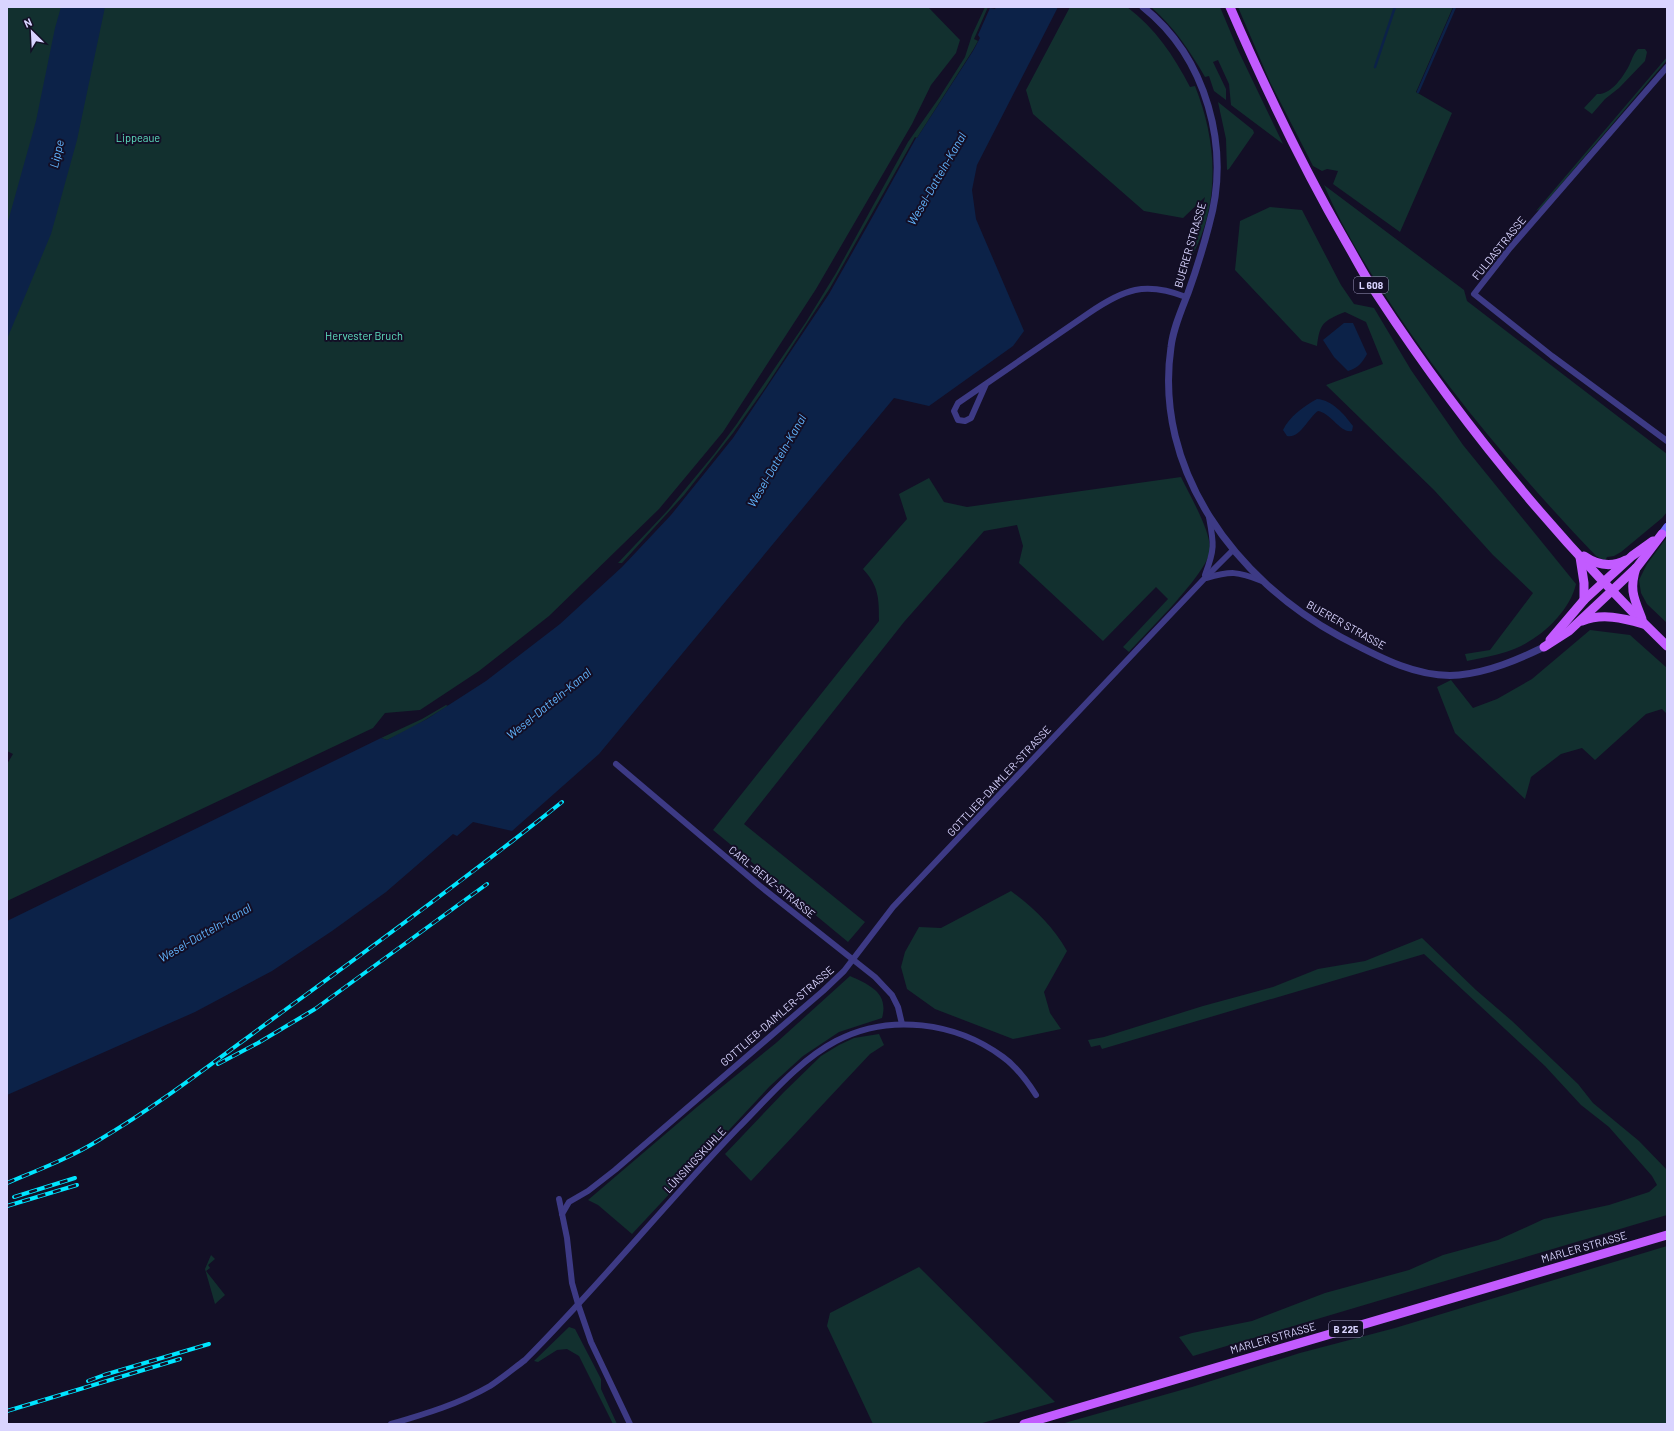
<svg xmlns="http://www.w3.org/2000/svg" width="1674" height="1431" font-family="Barlow,sans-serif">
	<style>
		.green { fill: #12302f }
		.water { fill: #0c2248 }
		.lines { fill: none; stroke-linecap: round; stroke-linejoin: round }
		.stream { stroke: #0c2248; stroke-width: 2.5 }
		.minor { stroke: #3d3a85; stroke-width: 6 }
		.tertiary { stroke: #3d3a85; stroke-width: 7 }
		.secondary { stroke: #6f6bff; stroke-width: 8 }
		.primary { stroke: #c25bff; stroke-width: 9 }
		.rail-casing { stroke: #00e5ff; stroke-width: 4 }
		.rail { stroke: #130f26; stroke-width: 2.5; stroke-dasharray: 8; stroke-linecap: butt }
		.labels { text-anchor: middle; stroke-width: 4; stroke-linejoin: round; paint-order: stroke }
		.shield { fill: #130f26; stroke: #9e99be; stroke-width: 1 }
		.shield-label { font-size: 10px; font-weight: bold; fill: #d9d4ff }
		.park-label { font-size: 11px; fill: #5fe0c0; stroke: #130f26 }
		.street-label { font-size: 11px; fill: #d9d4ff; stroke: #130f26 }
		.water-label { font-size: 12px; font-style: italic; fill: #62b6ff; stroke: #130f26 }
	</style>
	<rect width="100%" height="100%" fill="#130f26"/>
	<g class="green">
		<polygon points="7,7 928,7 960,40 956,53 931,85 912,124 816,289 723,432 659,509 549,616 479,671 420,710 385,713 373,728 7,901 7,764 13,754 7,751"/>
		<polygon points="985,7 988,7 974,39 978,41 973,50 917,138 915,137 830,288 765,388 733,433 684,495 622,563 618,563 668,510 715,453 736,425 806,322 836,273 908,142 939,98 965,57 972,35"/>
		<path d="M 1070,7 L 1127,7 C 1155,28 1174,56 1190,87 L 1195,86 C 1217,141 1221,203 1192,256 L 1186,252 L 1192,248 L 1205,197 L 1183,218 L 1144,211 L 1033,114 L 1026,90 Z"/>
		<path d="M 1151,7 L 1220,7 L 1238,50 L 1283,144 L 1231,105 L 1229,84 L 1218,60 L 1213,62 L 1226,89 L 1226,100 L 1214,91 L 1209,76 L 1205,77 C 1190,51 1174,27 1151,7 Z"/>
		<polygon points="1238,7 1453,7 1416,92 1452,113 1400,232 1333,184 1338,171 1327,169 1322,171 1313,166 1270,82"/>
		<path d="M 1638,49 L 1645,49 L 1647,52 L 1645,61 L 1619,88 L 1605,99 L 1592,114 L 1584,108 L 1597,94 C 1609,95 1620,81 1626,71 C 1631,64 1632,55 1638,49 Z"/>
		<polygon points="1667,57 1667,60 1540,209 1536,211"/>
		<polygon points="1218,102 1253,130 1254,133 1229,169 1227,170 1226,139"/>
		<path d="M 1324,185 L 1464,290 L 1467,301 L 1667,454 L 1667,512 L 1662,518 L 1621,552 L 1614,556 L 1607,557 L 1605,561 L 1596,556 C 1517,473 1442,385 1381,289 C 1360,256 1339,221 1324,185 Z"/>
		<path d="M 1270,207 L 1302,210 L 1341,285 L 1354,304 L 1374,308 L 1411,370 L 1463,445 L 1576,584 C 1569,614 1536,643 1506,652 C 1493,656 1480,658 1467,661 L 1465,654 L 1490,650 L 1533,593 L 1493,555 L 1434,490 L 1326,385 L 1383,364 L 1366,322 L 1345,312 C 1323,321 1320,323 1317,346 L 1302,341 L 1235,270 L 1240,221 Z"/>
		<path d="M 1181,477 C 1189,494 1211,531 1210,550 C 1208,573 1147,632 1129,652 L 1123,647 L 1168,599 L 1156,587 L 1103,641 L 1019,563 L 1023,546 L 1017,525 L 984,531 L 904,622 L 744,824 L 865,922 L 848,942 L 713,830 L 879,621 C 879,599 879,586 863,569 L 907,519 L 899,494 L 929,478 L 944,502 L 967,507 Z"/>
		<polygon points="1667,537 1667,623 1647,604 1641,593 1639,580 1647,564"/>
		<polygon points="1590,630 1630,635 1667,668 1667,714 1662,709 1646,714 1595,760 1582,748 1561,754 1531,777 1525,799 1455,733 1437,687 1451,680 1473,708 1497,699 1532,679"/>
		<polygon points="446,705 448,706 407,731 387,740 381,738 422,719"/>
		<path d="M 1011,891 C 1034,908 1053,926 1067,951 L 1044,992 L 1050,1013 L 1061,1029 L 1013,1039 L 935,1009 L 907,989 L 901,967 L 905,952 L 919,927 L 941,928 Z"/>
		<polygon points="1422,938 1476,990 1512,1021 1578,1084 1593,1103 1639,1141 1667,1170 1667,1215 1193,1356 1179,1337 1192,1333 1252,1321 1325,1293 1409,1270 1443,1255 1498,1240 1544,1219 1609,1205 1649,1192 1657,1185 1652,1176 1609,1127 1581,1105 1545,1066 1424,954 1102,1049 1100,1045 1091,1047 1088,1040 1104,1037 1203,1006 1273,987 1318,969 1365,961"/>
		<path d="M 850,976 C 870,985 889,993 882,1018 L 839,1032 L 803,1056 L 770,1086 L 632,1234 L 598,1205 L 588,1200 L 697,1107 L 776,1043 Z"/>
		<polygon points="879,1034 884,1045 870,1054 751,1181 725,1154 784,1092 821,1056 839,1045 854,1038"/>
		<polygon points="1667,1246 1667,1424 1061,1424 1192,1387 1300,1353 1395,1328"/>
		<polygon points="211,1255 215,1259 208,1265 210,1268 206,1271 225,1295 215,1304 205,1269"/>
		<polygon points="919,1267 1055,1402 979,1424 873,1424 827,1326 830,1313"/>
		<polygon points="569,1327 575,1329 601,1379 601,1389 617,1424 613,1424 579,1356 567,1349 557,1350 538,1362 534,1361"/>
	</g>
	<g class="water">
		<polygon points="61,7 105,7 77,140 51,234 7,339 7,225 36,121 55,28"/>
		<polygon points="996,7 1058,7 977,165 972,190 976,219 1024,331 1013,346 929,406 894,398 599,754 512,831 473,822 457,836 453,834 386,892 332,931 272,971 195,1012 7,1095 7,921 381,738 387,740 427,719 486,681 560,624 622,567 671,515 733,438 829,294 873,216 916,138 917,138 973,51 980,38 978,35 990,8 995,9"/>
		<path d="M 1344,323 L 1353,323 L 1367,354 C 1362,363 1358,368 1348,371 L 1334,357 L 1323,340 Z"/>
		<path d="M 1317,399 C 1332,400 1344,414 1353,426 L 1352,431 C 1341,434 1331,413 1318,411 C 1308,418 1300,439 1287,436 L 1283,430 C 1289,417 1304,406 1317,399 Z"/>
	</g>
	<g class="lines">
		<g class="stream">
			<polyline points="1375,67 1395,7"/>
			<polyline points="1418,92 1455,7"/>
		</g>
		<g class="minor">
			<polyline points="1667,67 1510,248 1474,294 1552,356 1667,441"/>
			<path d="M 986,384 L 971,418 L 965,421 L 958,420 L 954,411 L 958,403 L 1089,313 C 1124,289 1145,281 1186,297"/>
			<path d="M 1205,575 C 1215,549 1214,544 1209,517"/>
			<path d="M 1206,578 C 1231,571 1237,571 1262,581"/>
			<polyline points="616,764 760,886 875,977 892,995 898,1007 902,1024"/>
			<polyline points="559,1199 567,1238 572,1283 578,1304 591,1342 630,1424"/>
			<polyline points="562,1214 569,1202 588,1191 615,1170 823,991 844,971 893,907 1204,579 1233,550"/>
			<path d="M 391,1424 C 425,1414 459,1404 490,1386 C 502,1378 513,1369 525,1360 C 599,1286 665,1204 738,1128 C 768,1098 798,1061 836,1041 C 889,1013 956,1022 1003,1057 C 1017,1067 1027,1081 1036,1095"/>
		</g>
		<path class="tertiary" d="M 1143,7 C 1207,58 1231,148 1209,225 C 1203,248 1196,271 1188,293 C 1181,311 1173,329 1171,347 C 1153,470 1236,580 1339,636 C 1375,655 1417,679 1459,675 C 1489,672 1517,660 1544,647"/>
		<polyline class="secondary" points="1662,534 1667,527"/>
		<g class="primary">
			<path d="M 1230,7 C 1265,88 1302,166 1346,242 C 1356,259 1365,277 1376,293 C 1459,420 1557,540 1667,646"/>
			<path d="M 1584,556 C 1597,565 1611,568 1626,560"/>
			<polyline points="1580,557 1584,583 1584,600"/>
			<path d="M 1636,568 C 1629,590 1634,598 1642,619"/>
			<path d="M 1582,621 C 1602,613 1623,618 1643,624"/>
			<polyline points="1550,640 1584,600 1632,556 1653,541"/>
			<polyline points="1544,647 1569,631 1601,601 1637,567 1662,534"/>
			<polyline points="1024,1424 1667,1235"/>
		</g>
		<defs>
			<g id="rail">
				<polyline points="218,1064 258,1043 315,1009 487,884"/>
				<path d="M 7,1183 C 38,1170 70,1158 99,1140 C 164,1102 224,1054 285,1010 C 379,942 472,874 562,802"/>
				<polyline points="14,1197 75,1178"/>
				<polyline points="7,1206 77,1185"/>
				<polyline points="88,1381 104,1375 209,1344"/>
				<polyline points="7,1411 180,1359"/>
			</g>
		</defs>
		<use href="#rail" class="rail-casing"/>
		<use href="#rail" class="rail"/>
	</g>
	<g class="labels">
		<g class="shield">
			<rect x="1354" y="277" width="34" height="16" rx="3"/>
			<rect x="1329" y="1321" width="34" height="16" rx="3"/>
		</g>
		<g class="shield-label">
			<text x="1371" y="289">L 608</text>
			<text x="1346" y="1333">B 225</text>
		</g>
		<g class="park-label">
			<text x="138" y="142">Lippeaue</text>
			<text x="364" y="340">Hervester Bruch</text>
		</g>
		<g class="street-label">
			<text transform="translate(1190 245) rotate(-74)" y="4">BUERER STRASSE</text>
			<text transform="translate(1499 248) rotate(-51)" y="4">FULDASTRASSE</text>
			<text transform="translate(1346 625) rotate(29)" y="4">BUERER STRASSE</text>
			<text transform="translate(999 781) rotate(-47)" y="4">GOTTLIEB-DAIMLER-STRASSE</text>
			<text transform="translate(772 882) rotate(39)" y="4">CARL-BENZ-STRASSE</text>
			<text transform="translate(777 1016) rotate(-41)" y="4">GOTTLIEB-DAIMLER-STRASSE</text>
			<text transform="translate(695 1160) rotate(-47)" y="4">LÜNSINGSKUHLE</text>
			<text transform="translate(1584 1247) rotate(-16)" y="4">MARLER STRASSE</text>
			<text transform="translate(1273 1338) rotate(-16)" y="4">MARLER STRASSE</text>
		</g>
		<g class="water-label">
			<text transform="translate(57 154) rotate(-77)" y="4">Lippe</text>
			<text transform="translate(937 179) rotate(-60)" y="4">Wesel-Datteln-Kanal</text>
			<text transform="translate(777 461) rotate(-60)" y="4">Wesel-Datteln-Kanal</text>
			<text transform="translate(549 704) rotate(-39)" y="4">Wesel-Datteln-Kanal</text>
			<text transform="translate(205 933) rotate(-30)" y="4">Wesel-Datteln-Kanal</text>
		</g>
	</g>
	<rect width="1674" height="1431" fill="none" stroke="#d9d4ff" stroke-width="16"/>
	<g transform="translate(32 32) rotate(336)" stroke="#130f26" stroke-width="3" paint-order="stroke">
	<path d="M0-3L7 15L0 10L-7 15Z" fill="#d9d4ff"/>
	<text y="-6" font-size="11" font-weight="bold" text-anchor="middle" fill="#d9d4ff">N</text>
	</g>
</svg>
